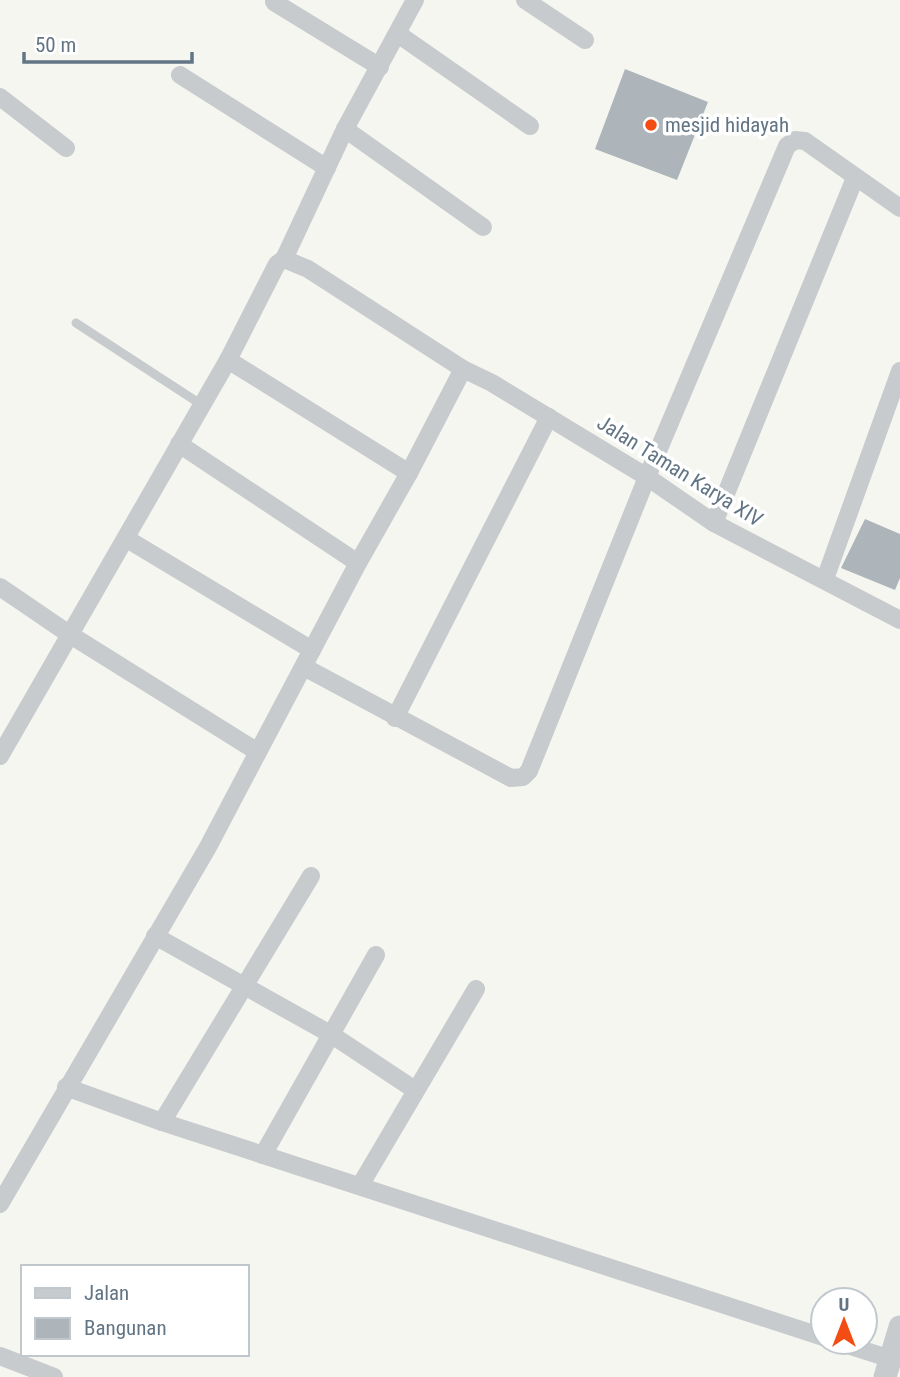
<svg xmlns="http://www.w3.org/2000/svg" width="900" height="1377" font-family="'Roboto Condensed',sans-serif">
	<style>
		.building { fill: #adb5ba }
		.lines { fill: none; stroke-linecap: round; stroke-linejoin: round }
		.service { stroke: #c8cbce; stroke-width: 9 }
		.minor { stroke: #c8cbce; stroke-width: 18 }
		.tertiary { stroke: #c8cbce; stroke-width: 23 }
		.poi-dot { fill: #f34d14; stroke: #fff; stroke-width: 2.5 }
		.labels { text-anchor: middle; stroke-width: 7; stroke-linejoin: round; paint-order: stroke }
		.poi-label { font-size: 21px; fill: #627585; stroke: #fff; text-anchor: start }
		.street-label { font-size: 21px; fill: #627585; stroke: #fff }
	</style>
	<rect width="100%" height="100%" fill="#f6f6f1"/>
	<g class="building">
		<polygon points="625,69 708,102 677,180 595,149"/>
		<polygon points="865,519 900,534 900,578 895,590 841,568"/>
	</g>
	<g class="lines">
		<polyline class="service" points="76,323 202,405"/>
		<g class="minor">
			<polyline points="276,0 274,2 380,67"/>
			<polyline points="525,0 585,40"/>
			<polyline points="398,34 530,126"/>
			<polyline points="180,75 327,168"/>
			<polyline points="0,97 66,148"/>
			<polyline points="345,129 483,227"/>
			<polyline points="284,259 345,129 415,0"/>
			<polyline points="228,360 277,264 284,259 308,269 463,369"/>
			<polyline points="179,444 358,563"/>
			<polyline points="409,473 463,369 492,383 647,477 714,523 900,620"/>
			<polyline points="714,523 855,178"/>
			<polyline points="127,539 312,650"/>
			<polyline points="825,579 900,371"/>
			<path d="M 0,587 L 69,634 L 258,752 L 358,563 L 409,473 L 228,360 C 152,493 75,624 0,756"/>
			<polyline points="304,667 511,778 523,777 529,771 647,477 787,146 795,140 805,141 900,208"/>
			<polyline points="395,718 549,417"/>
			<polyline points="155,936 332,1035 415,1090"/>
			<polyline points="66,1087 162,1122 823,1337"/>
			<polyline points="162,1122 311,876"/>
			<polyline points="263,1155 376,955"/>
			<polyline points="361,1184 476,989"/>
			<polyline points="0,1204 208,847 258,752"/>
			<polyline points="838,1342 891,1359"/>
			<polyline points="0,1356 54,1377"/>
		</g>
		<polyline class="tertiary" points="885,1377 900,1327"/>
	</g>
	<circle class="poi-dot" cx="651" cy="125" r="7"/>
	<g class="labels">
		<g class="poi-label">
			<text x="665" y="132">mesjid hidayah</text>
		</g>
		<g class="street-label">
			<text transform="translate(680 471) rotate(32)" y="7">Jalan Taman Karya XIV</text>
		</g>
	</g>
	<rect x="21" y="1265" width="228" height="91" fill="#ffffff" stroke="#c0c8ce" stroke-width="2"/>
	<rect x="35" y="1288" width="35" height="10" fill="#c8cbce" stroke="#c0c8ce" stroke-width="2"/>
	<text x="84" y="1300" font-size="21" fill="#627585">Jalan</text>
	<rect x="35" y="1318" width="35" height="21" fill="#adb5ba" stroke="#c0c8ce" stroke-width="2"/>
	<text x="84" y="1335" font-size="21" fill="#627585">Bangunan</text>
	<g transform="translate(844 1321)"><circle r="33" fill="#ffffff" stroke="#c0c8ce" stroke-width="2"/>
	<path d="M0-5L12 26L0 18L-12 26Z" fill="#f34d14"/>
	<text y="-10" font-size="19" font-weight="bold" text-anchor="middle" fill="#627585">U</text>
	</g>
	<path d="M24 52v10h168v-10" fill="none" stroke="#627585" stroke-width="3.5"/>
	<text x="35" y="52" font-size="21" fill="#627585" stroke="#ffffff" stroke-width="5" paint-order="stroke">50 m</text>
</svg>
